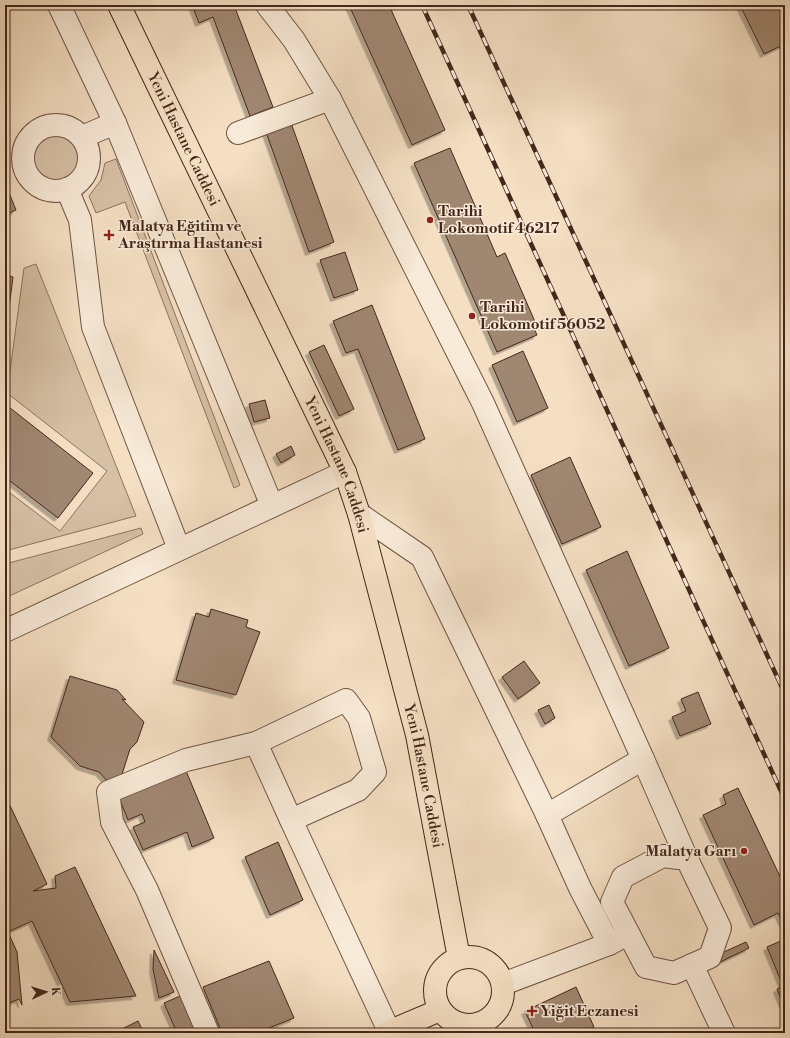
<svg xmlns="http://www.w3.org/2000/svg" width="790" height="1038" font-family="'Libre Bodoni',serif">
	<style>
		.green { fill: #d6c0a6; stroke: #8d7460 }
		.building { fill: #a08772; stroke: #44271a; filter: url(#shadow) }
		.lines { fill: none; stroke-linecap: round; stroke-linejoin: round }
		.minor-casing { stroke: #705544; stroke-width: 24 }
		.major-casing { stroke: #44271a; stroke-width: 24 }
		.minor { stroke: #f8ead8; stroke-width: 22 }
		.major { stroke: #f4dfc3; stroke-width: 22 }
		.rail-casing { stroke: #44271a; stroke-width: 4.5 }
		.rail { stroke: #f8ead8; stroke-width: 3; stroke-dasharray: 9; stroke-linecap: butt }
		.poi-dot { fill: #8f2418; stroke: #f8ead8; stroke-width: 1.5 }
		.labels { text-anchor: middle; stroke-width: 3; stroke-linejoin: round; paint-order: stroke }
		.street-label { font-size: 15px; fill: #44271a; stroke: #f8ead8 }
		.poi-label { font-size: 15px; font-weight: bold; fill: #44271a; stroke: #f8ead8; text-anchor: start }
	</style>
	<defs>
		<filter id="shadow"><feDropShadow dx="-3.5" dy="3.5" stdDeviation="0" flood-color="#0004"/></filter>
	</defs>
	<rect width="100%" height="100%" fill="#f4dfc3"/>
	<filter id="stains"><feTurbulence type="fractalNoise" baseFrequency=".005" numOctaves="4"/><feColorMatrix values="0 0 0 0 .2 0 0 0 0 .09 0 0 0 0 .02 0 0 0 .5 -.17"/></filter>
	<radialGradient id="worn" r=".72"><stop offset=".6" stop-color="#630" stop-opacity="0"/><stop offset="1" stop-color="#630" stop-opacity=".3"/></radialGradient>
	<g class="green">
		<circle cx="58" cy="159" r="26"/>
		<polygon points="116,159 240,485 234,488 125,202 96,213 89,196 101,180 105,163"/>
		<polygon points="36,264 136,516 5,551 5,489 60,531 107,471 7,393 24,268"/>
		<polygon points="141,528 143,534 5,598 5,564"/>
	</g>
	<g class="building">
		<polygon points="192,5 234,5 273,107 250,116 213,17 199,23"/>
		<polygon points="349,5 389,5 445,130 412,145"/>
		<polygon points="740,5 785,5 785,44 764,54"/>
		<polygon points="291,123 334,242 309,252 266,132"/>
		<polygon points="450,148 497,257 505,253 536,324 533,326 537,335 497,352 414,163"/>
		<polygon points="5,183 16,210 5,215"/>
		<polygon points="345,252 358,290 334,298 320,260"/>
		<polygon points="5,275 13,277 5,339"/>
		<polygon points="372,305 425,439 398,450 358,349 346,353 333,321"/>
		<polygon points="324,345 354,409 339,416 309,352"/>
		<polygon points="523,351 548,408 517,422 492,365"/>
		<polygon points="265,400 270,418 254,422 249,404"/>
		<polygon points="5,404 93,473 58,518 5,477"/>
		<polygon points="291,446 295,455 281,463 276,454"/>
		<polygon points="570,457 601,527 562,544 531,475"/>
		<polygon points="627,551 669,648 629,666 586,570"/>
		<polygon points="211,609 248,620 246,627 260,632 236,695 176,680 196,613 209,617"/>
		<polygon points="524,661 540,683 518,699 502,677"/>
		<polygon points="70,676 117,690 126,700 122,699 144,722 137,742 130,749 119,784 109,783 99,772 80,766 51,737"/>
		<polygon points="698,692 711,724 680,736 672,717 686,711 681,699"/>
		<polygon points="549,705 555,718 545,724 538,710"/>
		<polygon points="184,766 214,838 192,847 187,832 143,850 133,827 145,822 142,814 128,820 117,793"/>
		<polygon points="738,788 785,887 785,923 783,923 778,913 754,925 703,815 726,804 723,795"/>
		<polygon points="5,795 47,884 33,891 56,888 55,876 75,867 136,996 70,1002 32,921 8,932 17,952 22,1005 19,999 5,1005"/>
		<polygon points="278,842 303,900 270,915 245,857"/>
		<polygon points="785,939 785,1009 777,989 783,986 767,947"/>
		<polygon points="746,942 749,948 708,968 704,961"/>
		<polygon points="154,950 174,992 159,998 153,969"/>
		<polygon points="269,961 294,1018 256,1033 222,1033 203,987"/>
		<polygon points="576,987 594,1027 581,1033 535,1033 525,1011"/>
		<polygon points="187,993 205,1033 177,1033 164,1003"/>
		<polygon points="138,1021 144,1033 114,1033"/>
	</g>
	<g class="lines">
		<defs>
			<g id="minor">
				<polyline points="59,5 115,123"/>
				<polyline points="267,5 294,40 330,99 483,403 643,759 547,815"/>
				<circle cx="56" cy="158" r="33"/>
				<polyline points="238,133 330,99"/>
				<polyline points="82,137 115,123 272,506"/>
				<polyline points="67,189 80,220 93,327 179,549"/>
				<polyline points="359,514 422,557 547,815 580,888 609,944"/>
				<polyline points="5,631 345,472"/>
				<polyline points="256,743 291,820"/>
				<polyline points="643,759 687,859"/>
				<polygon points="663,856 687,859 720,928 710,957 674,973 646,967 612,902 623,877"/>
				<polyline points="692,965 724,1033"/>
				<polyline points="503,984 609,944 622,937"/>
				<polyline points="208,1033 147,890 112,822 108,792 186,760 256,743 346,700 359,718 375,772 358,790 291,820 389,1031"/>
			</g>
			<g id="major">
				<path id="s1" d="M 119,5 L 345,472 L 359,514 L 417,735 L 459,958"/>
				<circle cx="469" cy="991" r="34"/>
				<polyline points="386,1033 440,1010"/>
			</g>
		</defs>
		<use href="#minor" class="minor-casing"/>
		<use href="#major" class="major-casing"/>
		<use href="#minor" class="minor"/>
		<use href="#major" class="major"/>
		<defs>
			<g id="rail">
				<polyline points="422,5 785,800"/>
				<polyline points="468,5 785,694"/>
			</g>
		</defs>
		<use href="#rail" class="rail-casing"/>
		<use href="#rail" class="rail"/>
	</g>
	<g class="poi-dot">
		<circle cx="430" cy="220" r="4"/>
		<path d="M107 229h4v4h4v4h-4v4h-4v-4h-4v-4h4z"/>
		<circle cx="472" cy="316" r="4"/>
		<circle cx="744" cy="851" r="4"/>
		<path d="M530 1005h4v4h4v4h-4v4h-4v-4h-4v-4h4z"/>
	</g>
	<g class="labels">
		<g class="street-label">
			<text dy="5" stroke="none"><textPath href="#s1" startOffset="149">Yeni Hastane Caddesi</textPath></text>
			<text dy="5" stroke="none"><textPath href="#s1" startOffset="509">Yeni Hastane Caddesi</textPath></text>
			<text dy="5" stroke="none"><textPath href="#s1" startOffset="833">Yeni Hastane Caddesi</textPath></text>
		</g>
		<g class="poi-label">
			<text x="438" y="216">Tarihi<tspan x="438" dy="17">Lokomotif 46217</tspan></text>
			<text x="118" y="231">Malatya Eğitim ve<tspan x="118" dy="17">Araştırma Hastanesi</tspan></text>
			<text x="480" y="312">Tarihi<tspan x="480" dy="17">Lokomotif 56052</tspan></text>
			<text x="736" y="856" text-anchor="end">Malatya Garı</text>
			<text x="540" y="1016">Yiğit Eczanesi</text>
		</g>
	</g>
	<rect width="790" height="1038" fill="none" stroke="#f4dfc3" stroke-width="20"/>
	<rect x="6" y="6" width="778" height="1026" fill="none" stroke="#44271a" stroke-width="2"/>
	<rect x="10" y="10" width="770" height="1018" fill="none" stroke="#44271a"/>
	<g transform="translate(46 992) rotate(86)" stroke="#f8ead8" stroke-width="3" paint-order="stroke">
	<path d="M0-3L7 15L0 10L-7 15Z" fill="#44271a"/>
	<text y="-6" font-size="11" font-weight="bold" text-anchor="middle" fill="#44271a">K</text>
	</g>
	<rect width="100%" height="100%" filter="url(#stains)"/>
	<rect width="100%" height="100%" fill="url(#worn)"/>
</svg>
